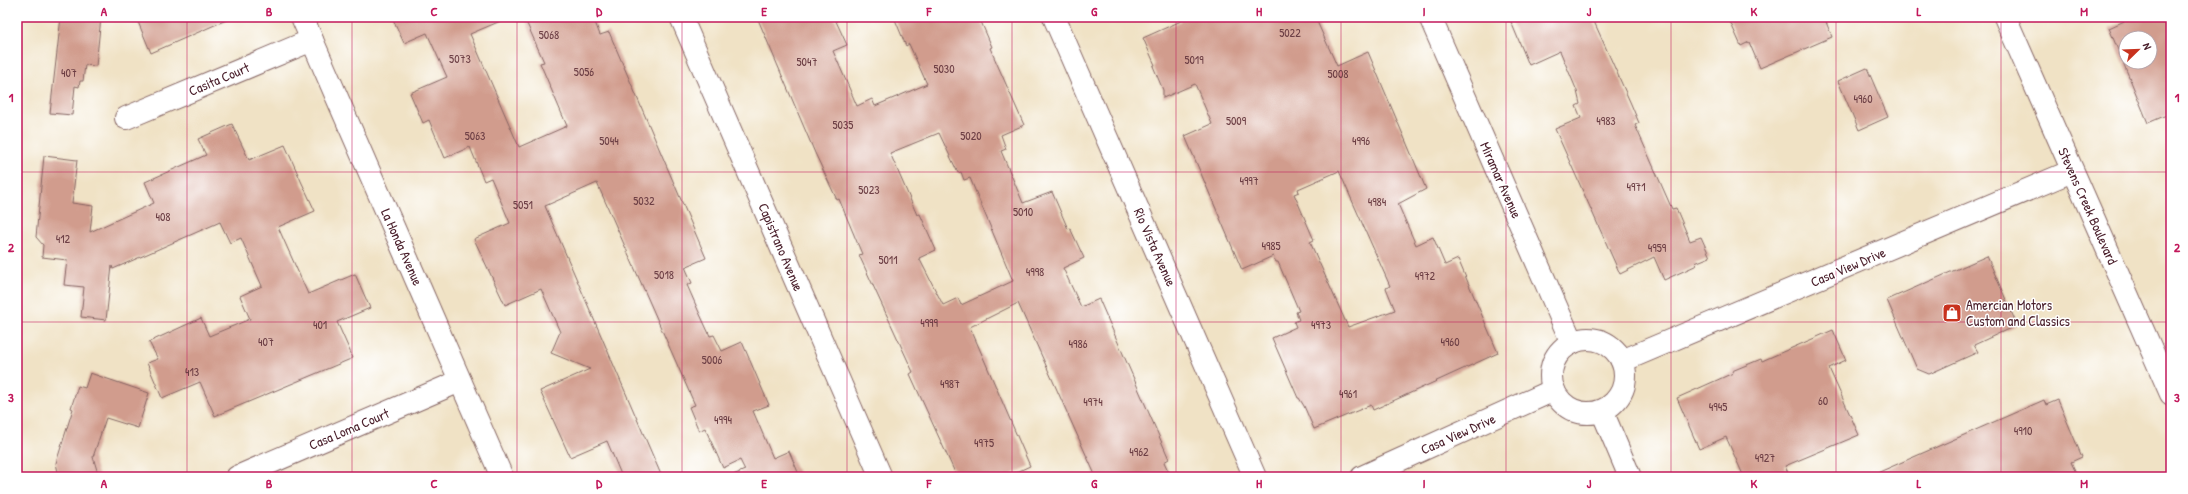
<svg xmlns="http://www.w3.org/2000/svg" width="2188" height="494" font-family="'Patrick Hand',sans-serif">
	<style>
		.building { fill: #d19c8d; fill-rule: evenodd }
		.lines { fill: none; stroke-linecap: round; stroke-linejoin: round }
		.minor-casing { stroke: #846361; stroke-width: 24 }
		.primary-casing { stroke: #846361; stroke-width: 24 }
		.minor { stroke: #fff; stroke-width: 22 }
		.primary { stroke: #fff; stroke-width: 22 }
		.grid { fill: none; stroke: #c2185b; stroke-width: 1; stroke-opacity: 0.55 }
		.labels { text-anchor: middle; stroke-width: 3; stroke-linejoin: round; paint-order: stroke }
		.number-label { font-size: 12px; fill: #6c3e44 }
		.street-label { font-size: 14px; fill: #4a1f2b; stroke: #fff }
		.poi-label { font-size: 14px; fill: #4a1f2b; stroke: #fff; text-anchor: start }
		.neatline { fill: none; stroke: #c2185b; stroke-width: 1.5 }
		.grid-label { font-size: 13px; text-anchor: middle; font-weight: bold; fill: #c2185b }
	</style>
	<rect width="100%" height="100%" fill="#fff"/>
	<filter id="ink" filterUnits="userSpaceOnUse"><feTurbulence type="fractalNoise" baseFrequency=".025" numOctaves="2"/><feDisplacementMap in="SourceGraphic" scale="8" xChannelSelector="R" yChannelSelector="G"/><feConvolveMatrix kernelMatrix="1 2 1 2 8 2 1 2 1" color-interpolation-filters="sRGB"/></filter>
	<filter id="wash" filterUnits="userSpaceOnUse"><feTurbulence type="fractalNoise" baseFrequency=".012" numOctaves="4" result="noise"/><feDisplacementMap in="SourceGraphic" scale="16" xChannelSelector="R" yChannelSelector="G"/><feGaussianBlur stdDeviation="0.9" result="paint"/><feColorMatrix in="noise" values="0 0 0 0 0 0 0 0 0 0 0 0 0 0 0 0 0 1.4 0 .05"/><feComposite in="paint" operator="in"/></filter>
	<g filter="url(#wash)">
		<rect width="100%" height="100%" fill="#f0e2c5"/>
		<g id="blocks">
			<g class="building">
				<polygon points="61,17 101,17 96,66 85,65 83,81 80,81 79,87 75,86 72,115 50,113"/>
				<polygon points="136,17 233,17 151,53"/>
				<polygon points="392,17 510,17 470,34 519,147 567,126 540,63 544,62 524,17 593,17 600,35 609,32 706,258 685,267 692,283 687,285 698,310 710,336 714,335 722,351 742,342 769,405 753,411 773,458 789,451 800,477 728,477 745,470 740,460 723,468 705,428 699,431 689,407 695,405 597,183 545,206 662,477 622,477 607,441 570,457 540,391 590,369 551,353 560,332 541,289 505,305 474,239 510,223 491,178 484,181 470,147 445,158 429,120 423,123 410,93 447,77 427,33 404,43"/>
				<path d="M 757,17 L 834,17 L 847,45 L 833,51 L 857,106 L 872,99 L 875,106 L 927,84 L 909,44 L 906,46 L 894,17 L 979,17 L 992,47 L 990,48 L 1024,125 L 1001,135 L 1006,149 L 1001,151 L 1023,203 L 1052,192 L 1068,229 L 1070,228 L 1084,258 L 1063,268 L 1081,307 L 1099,299 L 1169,459 L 1164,462 L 1171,477 L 1096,477 L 1018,303 L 970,327 L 1030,466 L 1006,477 L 957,477 L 910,374 L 913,372 L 859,255 L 862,254 L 839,199 L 837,200 L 815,153 ZM 939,133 L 958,173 L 961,172 L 964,180 L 970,178 L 1013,281 L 961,305 L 958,298 L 943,305 L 919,258 L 936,250 L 920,214 L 917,215 L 890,153 Z"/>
				<path d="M 1190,17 L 1315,17 L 1337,66 L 1368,52 L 1426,189 L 1398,204 L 1416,245 L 1433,237 L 1445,265 L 1458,259 L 1498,353 L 1373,410 L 1371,405 L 1314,429 L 1304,406 L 1299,398 L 1298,398 L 1272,338 L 1296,327 L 1294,322 L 1299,320 L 1296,312 L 1299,311 L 1278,262 L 1276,262 L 1273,256 L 1242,270 L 1185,136 L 1212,124 L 1195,84 L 1163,98 L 1163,90 L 1153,66 L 1155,65 L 1143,38 ZM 1339,171 L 1390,286 L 1386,288 L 1395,310 L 1348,327 L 1310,242 L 1314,240 L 1294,194 L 1299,192 L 1298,189 Z"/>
				<polygon points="1509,17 1592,17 1631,104 1639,123 1635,125 1672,209 1676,208 1690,241 1701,237 1710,257 1695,263 1697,265 1664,280 1654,257 1620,274 1555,129 1581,118 1576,106 1580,104 1577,91 1560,51 1529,65"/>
				<polygon points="1728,17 1824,17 1832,37 1760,68 1749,42 1741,46"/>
				<path d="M 2133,17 L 2171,17 L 2171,113 L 2148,123 L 2109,28 ZM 2126,38 L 2150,38 L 2150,62 L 2126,62 Z"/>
				<polygon points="1867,68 1888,117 1859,130 1838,81"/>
				<polygon points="232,124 249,160 285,145 301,181 315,211 278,227 308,294 355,274 370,308 337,322 353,358 215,416 200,382 162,398 147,363 158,359 149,342 201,318 209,336 250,319 240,296 262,286 241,238 230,243 220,222 113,269 112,266 106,320 81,317 84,287 64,285 67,260 42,257 43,245 36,237 44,156 77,160 72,203 93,206 90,232 154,203 145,182 206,155 198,139"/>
				<polygon points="1987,256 2017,325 1974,345 1978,352 1929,374 1917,369 1887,300"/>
				<polygon points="1833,330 1846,360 1829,368 1859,435 1785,466 1790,477 1744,477 1726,437 1699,449 1677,398 1733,373 1732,371 1761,359 1762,361"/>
				<polygon points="90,373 149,393 138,428 106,418 93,457 99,477 59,477 56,463 73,409 71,408 78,386 85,388"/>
				<polygon points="2044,400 2046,405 2058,400 2082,457 2071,462 2078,477 1868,477"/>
			</g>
		</g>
	</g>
	<g filter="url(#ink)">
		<use href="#blocks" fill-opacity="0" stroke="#846361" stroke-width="1"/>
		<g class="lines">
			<defs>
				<g id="minor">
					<polyline points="302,17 502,477"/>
					<polyline points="681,17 881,477"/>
					<polyline points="1054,17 1255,477"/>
					<polyline points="1430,17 1572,343"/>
					<polyline points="126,118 312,40"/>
					<circle cx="1588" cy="376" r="37"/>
					<polyline points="1622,361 2072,171"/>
					<polyline points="1602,411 1630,477"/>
					<polyline points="237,477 460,381"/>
					<polyline points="1362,477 1554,390"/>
				</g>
				<polyline id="primary" points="2005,17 2171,394"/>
			</defs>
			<use href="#minor" class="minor-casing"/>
			<use href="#primary" class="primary-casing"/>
			<use href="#minor" class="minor"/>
			<use href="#primary" class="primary"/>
		</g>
	</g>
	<path class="grid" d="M 187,17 L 187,477M 352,17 L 352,477M 517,17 L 517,477M 682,17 L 682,477M 847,17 L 847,477M 1012,17 L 1012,477M 1176,17 L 1176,477M 1341,17 L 1341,477M 1506,17 L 1506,477M 1671,17 L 1671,477M 1836,17 L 1836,477M 2001,17 L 2001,477M 17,172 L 2171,172M 17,322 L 2171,322"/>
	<defs>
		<symbol id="shop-square" viewBox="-11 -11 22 22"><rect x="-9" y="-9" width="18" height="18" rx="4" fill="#c8321e" stroke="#fff"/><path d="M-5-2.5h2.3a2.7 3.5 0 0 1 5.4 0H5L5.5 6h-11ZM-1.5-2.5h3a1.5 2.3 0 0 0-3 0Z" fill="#fff"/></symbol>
	</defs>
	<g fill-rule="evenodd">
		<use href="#shop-square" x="1941" y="302" width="22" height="22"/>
	</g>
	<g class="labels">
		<g class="number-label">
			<text x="1290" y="37">5022</text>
			<text x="549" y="39">5068</text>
			<text x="460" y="63">5073</text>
			<text x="1194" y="64">5019</text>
			<text x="807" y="66">5047</text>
			<text x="944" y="73">5030</text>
			<text x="584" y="76">5056</text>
			<text x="69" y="77">407</text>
			<text x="1338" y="78">5008</text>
			<text x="1863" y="103">4960</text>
			<text x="1236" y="125">5009</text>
			<text x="1606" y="125">4983</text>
			<text x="843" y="129">5035</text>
			<text x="475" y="140">5063</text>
			<text x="971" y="140">5020</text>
			<text x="609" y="145">5044</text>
			<text x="1361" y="145">4996</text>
			<text x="1249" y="185">4997</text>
			<text x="1636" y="191">4971</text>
			<text x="869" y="194">5023</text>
			<text x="644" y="205">5032</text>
			<text x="1377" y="206">4984</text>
			<text x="523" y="209">5051</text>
			<text x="1023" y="216">5010</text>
			<text x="163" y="221">408</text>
			<text x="63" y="243">412</text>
			<text x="1271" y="250">4985</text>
			<text x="1657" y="252">4959</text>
			<text x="888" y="264">5011</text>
			<text x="1035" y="276">4998</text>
			<text x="664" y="279">5018</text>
			<text x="1425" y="280">4972</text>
			<text x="929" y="327">4999</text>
			<text x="320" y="329">401</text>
			<text x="1321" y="329">4973</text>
			<text x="266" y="346">407</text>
			<text x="1450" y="346">4960</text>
			<text x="1078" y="348">4986</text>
			<text x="712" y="364">5006</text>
			<text x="192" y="376">413</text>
			<text x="950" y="388">4987</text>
			<text x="1348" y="398">4961</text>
			<text x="1823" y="405">60</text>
			<text x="1093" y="406">4974</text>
			<text x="1718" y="411">4945</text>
			<text x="723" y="424">4994</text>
			<text x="2023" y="435">4910</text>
			<text x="984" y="447">4975</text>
			<text x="1139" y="456">4962</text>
			<text x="1765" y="462">4927</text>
		</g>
		<g class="street-label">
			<text transform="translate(219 79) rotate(-23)" y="5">Casita Court</text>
			<text transform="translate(1501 180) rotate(66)" y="5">Miramar Avenue</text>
			<text transform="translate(2088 206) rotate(66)" y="5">Stevens Creek Boulevard</text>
			<text transform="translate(402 247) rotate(66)" y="5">La Honda Avenue</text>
			<text transform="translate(781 247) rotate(67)" y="5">Capistrano Avenue</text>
			<text transform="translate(1155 247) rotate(66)" y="5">Rio Vista Avenue</text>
			<text transform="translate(1848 267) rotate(-23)" y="5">Casa View Drive</text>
			<text transform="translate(349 429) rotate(-23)" y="5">Casa Loma Court</text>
			<text transform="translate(1458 434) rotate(-24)" y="5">Casa View Drive</text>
		</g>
		<g class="poi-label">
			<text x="1966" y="310">Amercian Motors<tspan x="1966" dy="16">Custom and Classics</tspan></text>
		</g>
	</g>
	<rect width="2188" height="494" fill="none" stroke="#fff" stroke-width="44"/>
	<g transform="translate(2138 50) rotate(67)"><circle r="19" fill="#ffffff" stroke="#b7a5aa"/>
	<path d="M0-3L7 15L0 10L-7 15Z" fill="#c8321e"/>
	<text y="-6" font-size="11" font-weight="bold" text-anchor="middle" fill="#4a1f2b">N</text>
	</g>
	<rect x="22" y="22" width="2144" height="450" class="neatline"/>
	<g class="grid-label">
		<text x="104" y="16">A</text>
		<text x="269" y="16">B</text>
		<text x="434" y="16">C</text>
		<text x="599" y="16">D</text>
		<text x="764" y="16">E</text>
		<text x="929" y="16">F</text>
		<text x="1094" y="16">G</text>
		<text x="1259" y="16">H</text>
		<text x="1424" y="16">I</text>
		<text x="1589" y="16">J</text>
		<text x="1754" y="16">K</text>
		<text x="1919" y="16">L</text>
		<text x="2084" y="16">M</text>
		<text x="11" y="102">1</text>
		<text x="2177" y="102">1</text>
		<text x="11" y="252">2</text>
		<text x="2177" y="252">2</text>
		<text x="11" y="402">3</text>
		<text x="2177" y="402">3</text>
		<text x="104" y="488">A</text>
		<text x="269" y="488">B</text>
		<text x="434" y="488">C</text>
		<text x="599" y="488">D</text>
		<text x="764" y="488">E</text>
		<text x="929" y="488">F</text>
		<text x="1094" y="488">G</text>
		<text x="1259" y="488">H</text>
		<text x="1424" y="488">I</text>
		<text x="1589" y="488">J</text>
		<text x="1754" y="488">K</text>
		<text x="1919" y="488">L</text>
		<text x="2084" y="488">M</text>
	</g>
</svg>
